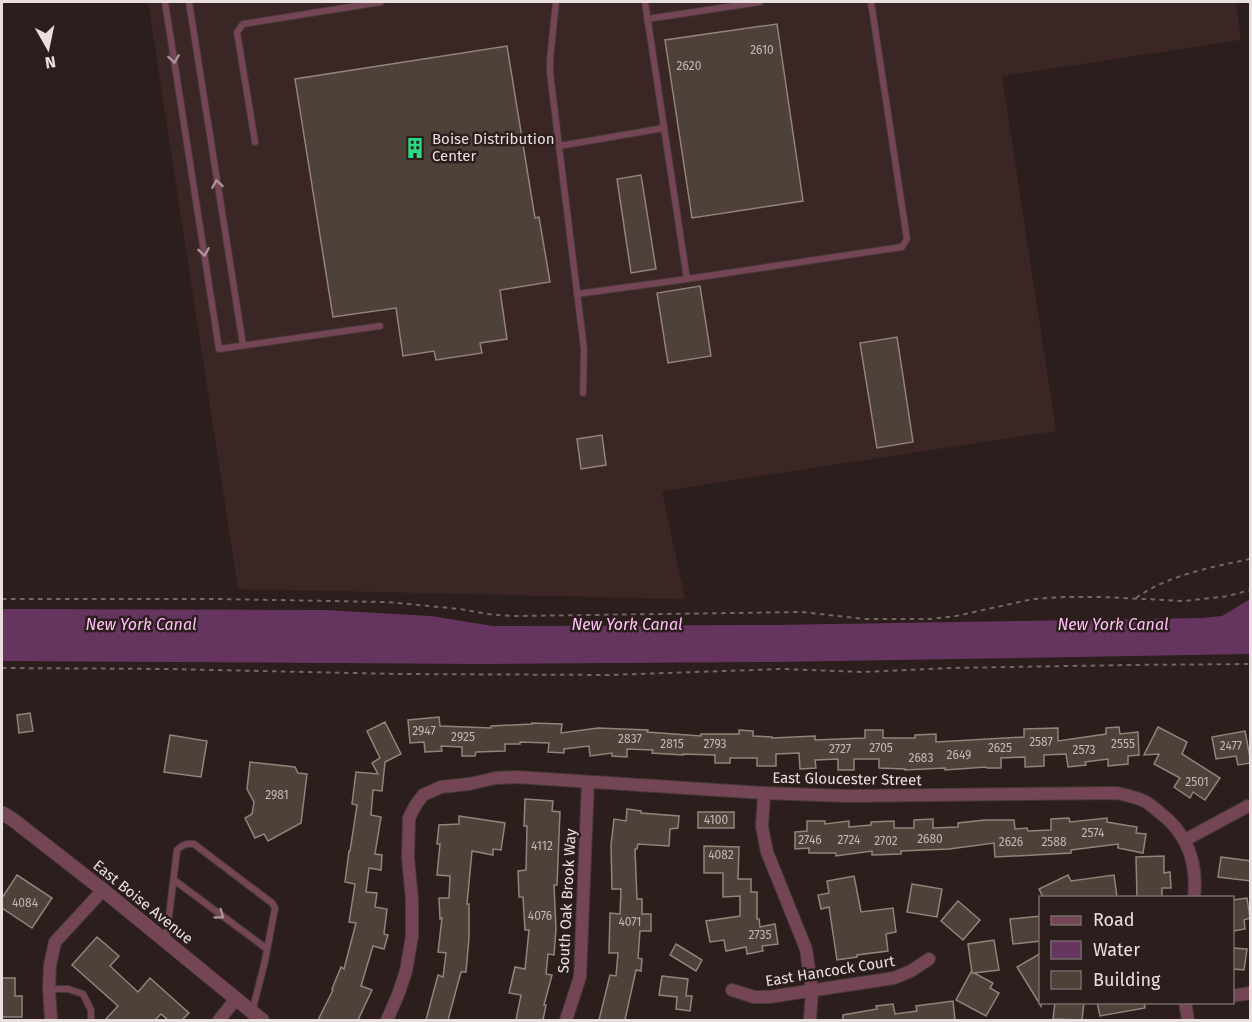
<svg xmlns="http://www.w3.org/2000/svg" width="1252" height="1022" font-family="'Fira Sans',sans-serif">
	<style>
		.built { fill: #3a2624 }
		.water { fill: #653560 }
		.building { fill: #4e413a; stroke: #92837b; stroke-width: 1.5 }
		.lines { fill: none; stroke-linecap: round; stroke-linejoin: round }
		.service-casing { stroke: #463937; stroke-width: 8 }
		.minor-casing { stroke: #463937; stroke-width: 14 }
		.tertiary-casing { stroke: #463937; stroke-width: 15 }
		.path { stroke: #736766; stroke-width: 2; stroke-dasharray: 4.5 4.5; stroke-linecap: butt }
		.service { stroke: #744555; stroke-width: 6 }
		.minor { stroke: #744555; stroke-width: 12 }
		.tertiary { stroke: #744555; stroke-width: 14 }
		.oneway { stroke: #ae929a }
		.labels { text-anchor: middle; stroke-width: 5; stroke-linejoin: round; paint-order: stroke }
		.number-label { font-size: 12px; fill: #c2b8b5 }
		.poi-label { font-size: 15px; fill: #e9dfde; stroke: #2b1e1c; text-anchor: start }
		.street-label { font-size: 15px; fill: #e9dfde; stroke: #2b1e1c }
		.water-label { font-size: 16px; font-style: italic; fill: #ffc0f6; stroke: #2b1e1c }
	</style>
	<rect width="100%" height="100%" fill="#2b1e1c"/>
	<polygon class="built" points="148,2 1236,2 1241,40 1002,76 1056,431 662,491 685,599 238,589"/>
	<polygon class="water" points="1250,599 1250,654 774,662 483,664 2,661 2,609 325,610 431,616 493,626 773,625 1201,618 1222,616"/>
	<g class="building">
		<polygon points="777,24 803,201 692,218 665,40"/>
		<polygon points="507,46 535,218 539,217 550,282 500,290 507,339 480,343 482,353 436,360 434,351 403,356 396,308 333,317 295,79"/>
		<polygon points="641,175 656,269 631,273 617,179"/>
		<polygon points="700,286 711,356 668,363 657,293"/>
		<polygon points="897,337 913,442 877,448 860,343"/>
		<polygon points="602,435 606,465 581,469 577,439"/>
		<polygon points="30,713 33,731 19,733 17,715"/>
		<polygon points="439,717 440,726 491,728 491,726 532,724 532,723 562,724 561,733 598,728 648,730 647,732 701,736 701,734 739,734 739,730 753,731 753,736 772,737 772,738 815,736 815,740 865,738 865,730 883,730 883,738 915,738 915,735 936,734 936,742 1024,737 1024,729 1058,728 1058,741 1106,734 1106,728 1119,727 1120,734 1138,732 1139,755 1128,756 1128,764 1108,766 1108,759 1085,762 1086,765 1068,767 1066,754 1044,755 1044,766 1025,767 1025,757 1001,758 1001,768 987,768 986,767 945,770 945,768 905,770 905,769 879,768 879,759 854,759 854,770 838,770 838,759 815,760 816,768 800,769 799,753 776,754 776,766 757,766 757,758 730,758 730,763 715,763 715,755 683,754 683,755 652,753 653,750 627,749 627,757 612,756 612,753 590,756 589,746 564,749 564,753 548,752 549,743 520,742 520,744 505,744 505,751 476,752 475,756 462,756 462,747 441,746 442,751 425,752 424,742 410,743 408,720"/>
		<polygon points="385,722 401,754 385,762 382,791 373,790 371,815 381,817 375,854 382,855 381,870 369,868 366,892 377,893 375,907 387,909 384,934 388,935 384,949 373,946 361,986 372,990 358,1020 318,1020 333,990 332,989 341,967 344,969 356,923 349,922 355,884 345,882 349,851 350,851 357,805 352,804 356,772 378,774 372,763 380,758 367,731"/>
		<polygon points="1158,727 1187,742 1182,754 1220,778 1205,800 1193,792 1190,798 1174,787 1180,778 1154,764 1159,754 1144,755"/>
		<polygon points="1245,731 1251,763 1238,765 1236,756 1216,759 1212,737"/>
		<polygon points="170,735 207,741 201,777 164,772"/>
		<polygon points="250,762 295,767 298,773 307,774 301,823 268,841 264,834 255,838 245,818 252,814 254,802 247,789"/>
		<polygon points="525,799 553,801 552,811 560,812 557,885 554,885 556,929 554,955 548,954 546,974 552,975 544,1005 546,1005 543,1020 516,1020 521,995 509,993 515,967 525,969 529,930 525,930 523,897 519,897 518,871 526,870 527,826 524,826"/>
		<polygon points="627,809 641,811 641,813 679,816 678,828 670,829 669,846 638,844 637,849 635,849 637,899 642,899 642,914 651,914 651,931 640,931 638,958 642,959 641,971 636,970 625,1020 599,1020 610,975 616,976 618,953 609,953 610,913 620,914 621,889 612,889 611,845 614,819 626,821"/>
		<rect x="698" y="812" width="36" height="16"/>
		<polygon points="459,816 505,823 501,850 493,849 493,855 472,851 467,904 469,904 469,938 466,972 461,972 448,1020 426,1020 438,975 443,977 446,953 438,952 442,918 440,919 439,898 449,898 450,876 437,875 440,844 437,844 439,825 459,824"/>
		<polygon points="1069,818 1070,822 1107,818 1107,822 1137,827 1136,833 1146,834 1143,853 1118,848 1118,844 1071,850 1071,853 995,857 994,843 949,849 901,851 901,854 872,855 872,851 836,856 836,853 809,853 809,848 795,849 795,832 807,831 807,821 825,821 825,824 849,821 849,827 871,825 871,822 894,821 894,828 914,828 914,820 933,819 933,828 958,827 958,823 985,820 1014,820 1015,829 1027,828 1028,831 1051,830 1051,819"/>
		<polygon points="704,846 739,847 738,879 751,879 751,892 757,892 757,919 759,919 760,927 775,924 778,944 762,946 763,951 747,954 746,947 726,951 724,940 710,942 706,921 740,916 740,896 723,897 723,873 704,873"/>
		<polygon points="1164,856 1164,873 1170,872 1171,888 1162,888 1162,897 1137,897 1136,857"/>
		<polygon points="1221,857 1251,861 1251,881 1218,877"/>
		<polygon points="17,875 52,898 32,928 2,908 2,898"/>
		<polygon points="1068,875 1071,881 1114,875 1117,897 1043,897 1039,889"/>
		<polygon points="854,876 861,912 893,908 896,932 886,934 888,951 857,955 857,957 837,960 829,907 821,909 818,895 829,893 827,881"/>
		<polygon points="912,884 942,889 937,917 907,912"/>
		<polygon points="1247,898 1250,918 1244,920 1245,929 1233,931 1233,900"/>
		<polygon points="958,901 980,920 963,940 941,921"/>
		<polygon points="1041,916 1041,941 1013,944 1010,919"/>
		<polygon points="97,937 119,956 110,966 138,992 150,978 189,1013 182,1020 168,1020 161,1014 155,1020 105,1020 118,1006 72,965"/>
		<polygon points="994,940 999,970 974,973 993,983 990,988 999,993 986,1016 956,1000 971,972 972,973 968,944"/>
		<polygon points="676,944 702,960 696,971 670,955"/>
		<polygon points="1233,948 1247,949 1244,970 1233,969"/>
		<polygon points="1041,953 1041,1006 1017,967"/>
		<polygon points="662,976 688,979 686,996 692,996 690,1011 676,1009 677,997 659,995"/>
		<polygon points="2,978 15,978 15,996 22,996 22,1017 2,1017"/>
		<polygon points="953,1001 955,1020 843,1020 843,1015 877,1009 876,1006 893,1004 895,1014 917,1011 916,1006"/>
		<polygon points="1055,1002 1084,1002 1082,1020 1053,1019"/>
		<polygon points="1097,1002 1144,1002 1145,1008 1100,1016"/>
	</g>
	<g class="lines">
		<defs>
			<g id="service">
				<polyline points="165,2 219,349 380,326"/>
				<polyline points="189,2 243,345"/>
				<polyline points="556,2 550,59 550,73 584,349 583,393"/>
				<polyline points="647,19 760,2"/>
				<polyline points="255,142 237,32 243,24 381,2"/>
				<polyline points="559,146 664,128"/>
				<polyline points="687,279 902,247 907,239 871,2"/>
				<polyline points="577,294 687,279 645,2"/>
				<polyline points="174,880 267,949"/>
				<path d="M 166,941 L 177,850 C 182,845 186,843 194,844 L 272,903 L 275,908 L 265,961 L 252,1012"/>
				<polyline points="49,989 68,989 83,994 91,1010 91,1020"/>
			</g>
			<g id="minor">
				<polyline points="764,793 762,827 767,852 806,949 812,990 810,1020"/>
				<polyline points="1185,840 1248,806"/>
				<polyline points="732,990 754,997 769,997 894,978 911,971 929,959"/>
				<polyline points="1232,996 1250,993"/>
				<polyline points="1185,1002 1188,1020"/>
				<polyline points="51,1020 49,989 50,965 55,942 103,890"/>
				<polyline points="219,1020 236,999"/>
				<path d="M 387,1020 L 398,995 L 406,971 L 412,936 L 412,900 L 408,857 L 409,818 L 415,806 L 423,795 L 441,787 L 469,784 L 496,778 L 516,777 L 764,793 L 847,796 L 1117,793 C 1125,795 1136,797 1144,801 C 1149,803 1154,808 1159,812 C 1187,833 1198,862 1194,898"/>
				<polyline points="566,1020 580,977 588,782"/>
			</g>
			<polyline id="tertiary" points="2,813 12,819 103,890 262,1020"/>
		</defs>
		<use href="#service" class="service-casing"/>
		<use href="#minor" class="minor-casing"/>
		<use href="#tertiary" class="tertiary-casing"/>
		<g class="path">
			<path d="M 1136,598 C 1168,575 1212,567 1250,559"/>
			<polyline points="2,599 218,599 387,602 460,609 494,615 515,616 802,612 864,619 930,619 956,616 1033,599 1064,597 1103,597 1184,601 1228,596 1250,590"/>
			<polyline points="2,668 168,669 398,674 609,675 782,669 863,672 951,668 1128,665 1250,664"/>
		</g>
		<use href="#service" class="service"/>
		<use href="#minor" class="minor"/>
		<use href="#tertiary" class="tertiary"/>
	</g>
	<defs><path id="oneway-chevron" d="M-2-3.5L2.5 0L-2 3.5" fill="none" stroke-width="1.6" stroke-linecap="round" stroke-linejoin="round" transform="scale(1.5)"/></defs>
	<g class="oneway">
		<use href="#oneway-chevron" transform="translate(174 59) rotate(81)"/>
		<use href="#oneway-chevron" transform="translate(217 184) rotate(-99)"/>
		<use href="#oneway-chevron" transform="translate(204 252) rotate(81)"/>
		<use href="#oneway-chevron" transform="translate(220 915) rotate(36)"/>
	</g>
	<defs>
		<symbol id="building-bare" viewBox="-9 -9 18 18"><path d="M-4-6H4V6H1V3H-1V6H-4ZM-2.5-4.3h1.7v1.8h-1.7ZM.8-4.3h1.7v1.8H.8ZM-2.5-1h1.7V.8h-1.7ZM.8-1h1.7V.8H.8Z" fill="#2bd884" stroke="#2b1e1c" stroke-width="2.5" paint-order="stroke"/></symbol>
	</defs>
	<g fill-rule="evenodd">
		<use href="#building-bare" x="400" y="133" width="30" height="30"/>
	</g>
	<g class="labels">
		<g class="number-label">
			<text x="762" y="54">2610</text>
			<text x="689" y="70">2620</text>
			<text x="424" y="735">2947</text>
			<text x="463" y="741">2925</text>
			<text x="630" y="743">2837</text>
			<text x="1041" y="746">2587</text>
			<text x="672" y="748">2815</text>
			<text x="715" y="748">2793</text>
			<text x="1123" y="748">2555</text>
			<text x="1231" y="750">2477</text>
			<text x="881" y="752">2705</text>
			<text x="1000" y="752">2625</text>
			<text x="840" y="753">2727</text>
			<text x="1084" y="754">2573</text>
			<text x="959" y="759">2649</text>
			<text x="921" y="762">2683</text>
			<text x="1197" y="786">2501</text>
			<text x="277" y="799">2981</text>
			<text x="716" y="824">4100</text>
			<text x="1093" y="837">2574</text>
			<text x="930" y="843">2680</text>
			<text x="810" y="844">2746</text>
			<text x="849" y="844">2724</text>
			<text x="886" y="845">2702</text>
			<text x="1011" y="846">2626</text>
			<text x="1054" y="846">2588</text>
			<text x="542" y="850">4112</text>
			<text x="721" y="859">4082</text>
			<text x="25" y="907">4084</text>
			<text x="540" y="920">4076</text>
			<text x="630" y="926">4071</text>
			<text x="760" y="939">2735</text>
		</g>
		<g class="poi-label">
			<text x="432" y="144">Boise Distribution<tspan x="432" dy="17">Center</tspan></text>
		</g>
		<g class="street-label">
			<text transform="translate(847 779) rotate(1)" y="5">East Gloucester Street</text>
			<text transform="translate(567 901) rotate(-87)" y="5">South Oak Brook Way</text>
			<text transform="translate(143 902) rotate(39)" y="5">East Boise Avenue</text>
			<text transform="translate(830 971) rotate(-9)" y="5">East Hancock Court</text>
		</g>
		<g class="water-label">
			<text x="141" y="630">New York Canal</text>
			<text x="627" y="630">New York Canal</text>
			<text x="1113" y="630">New York Canal</text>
		</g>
	</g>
	<rect width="1252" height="1022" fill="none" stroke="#e9dfde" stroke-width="6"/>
	<rect x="1039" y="896" width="195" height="108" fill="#2b1e1c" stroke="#776b6a" stroke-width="1.5"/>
	<rect x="1051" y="916" width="30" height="9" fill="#744555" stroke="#776b6a" stroke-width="1.5"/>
	<text x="1093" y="926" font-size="18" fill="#e9dfde">Road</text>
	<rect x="1051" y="941" width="30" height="18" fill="#653560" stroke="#776b6a" stroke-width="1.5"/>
	<text x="1093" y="956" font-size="18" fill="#e9dfde">Water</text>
	<rect x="1051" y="971" width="30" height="18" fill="#4e413a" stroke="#776b6a" stroke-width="1.5"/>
	<text x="1093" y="986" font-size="18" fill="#e9dfde">Building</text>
	<g transform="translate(48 48) rotate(171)" stroke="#2b1e1c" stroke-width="4.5" paint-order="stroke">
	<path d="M0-4.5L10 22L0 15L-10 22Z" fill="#e9dfde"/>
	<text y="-9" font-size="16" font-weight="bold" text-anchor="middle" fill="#e9dfde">N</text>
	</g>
</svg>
